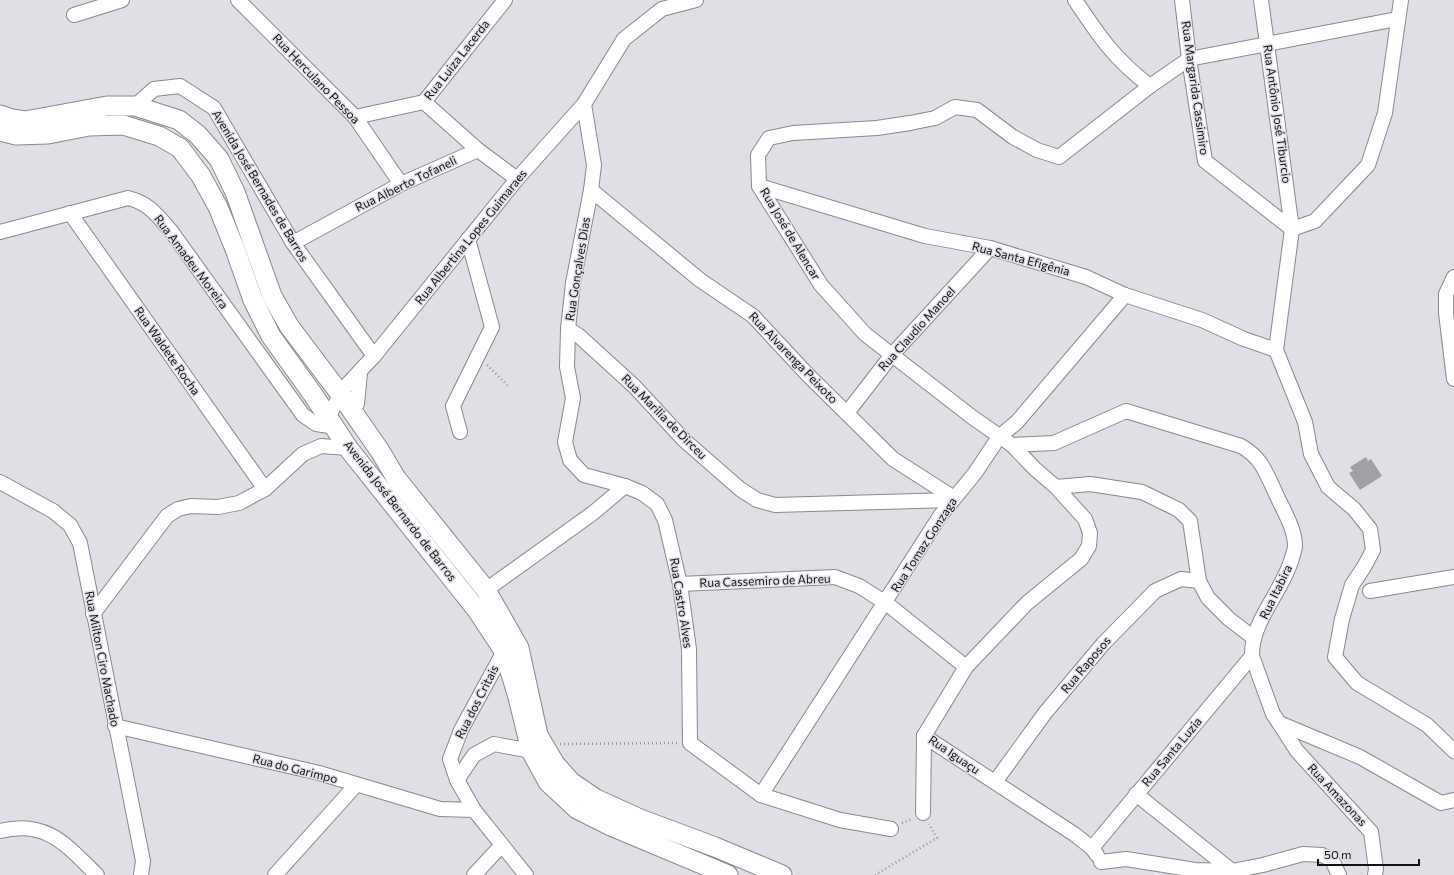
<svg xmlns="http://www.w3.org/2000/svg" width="1454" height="875" font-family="Commissioner,sans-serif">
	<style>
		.building { fill: #a29fa6 }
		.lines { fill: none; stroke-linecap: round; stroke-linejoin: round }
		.street-casing { stroke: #89878d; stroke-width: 16 }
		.secondary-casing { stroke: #89878d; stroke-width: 21 }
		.path { stroke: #949297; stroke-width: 2.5; stroke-dasharray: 1 3; stroke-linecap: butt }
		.street { stroke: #fff; stroke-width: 14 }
		.secondary { stroke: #fff; stroke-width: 19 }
		.labels { text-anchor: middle; stroke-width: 3; stroke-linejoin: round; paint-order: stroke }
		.street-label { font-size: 12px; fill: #121114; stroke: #e1dee5 }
	</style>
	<rect width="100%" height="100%" fill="#e1dee5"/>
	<polygon class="building" points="1366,457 1368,461 1371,459 1382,476 1360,490 1349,473 1353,471 1350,467"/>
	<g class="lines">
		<defs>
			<g id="street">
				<polyline points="238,0 355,117 401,184"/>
				<path d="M 1075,0 C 1099,36 1115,60 1150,86 L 1189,59 L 1397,19"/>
				<polyline points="1182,0 1189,59 1205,161 1292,229"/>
				<polyline points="1261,0 1292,229 1276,350 1305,422 1311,454 1328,487 1354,509 1370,529 1373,550 1364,567 1352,585 1342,619 1335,657 1357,683 1427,725 1454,751"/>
				<polyline points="74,15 122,0"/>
				<polyline points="424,102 478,150"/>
				<polyline points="584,104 594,165 591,190 573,283 568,329 567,367 573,398 565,442 570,460 584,475 625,486 642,493 657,504 665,520 680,584 689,649 690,743 761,795 840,820 891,829"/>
				<polyline points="135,106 154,89 180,86 214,108 293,243 374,356"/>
				<polyline points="355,117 424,102 505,0"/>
				<polyline points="759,186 925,236 990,248 1086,277 1125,295 1202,320 1244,339 1276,350"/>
				<polyline points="591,190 700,280 753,316 807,374 893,459 954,498"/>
				<polyline points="70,213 265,489"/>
				<polyline points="1292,229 1315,221 1368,165 1385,113 1401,0"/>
				<path d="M 0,232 L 128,198 C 149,203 157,215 171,231 L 303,415 L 316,424 L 336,427"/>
				<polyline points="293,243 401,184 478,150 517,179"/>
				<polyline points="1454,277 1446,294 1446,313 1454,379"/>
				<polyline points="568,329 578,335 634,386 684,440 740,489 757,500 775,505 952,500"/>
				<polyline points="357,404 360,373"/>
				<polyline points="847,413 891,356 990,248"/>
				<polyline points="328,417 345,387 374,356 517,179 584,104 624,39 662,9 696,0"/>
				<polyline points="460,432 453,406 492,327 468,239"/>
				<path d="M 1012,445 L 1054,443 L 1126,411 L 1241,446 C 1262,458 1266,473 1276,494 C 1283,510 1295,528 1295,546 C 1295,549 1293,554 1292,558 C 1283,591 1251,621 1252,656 L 1273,714 L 1279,723 L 1360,757 L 1441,803 L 1454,800"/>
				<polyline points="0,482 53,511 70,525 80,543 143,861 141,875"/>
				<polyline points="1056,487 1090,484 1142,492 1179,510 1190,521 1199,581 1208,598 1229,619 1254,638"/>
				<polyline points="680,584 835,577 859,586 886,603 966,667"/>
				<polyline points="486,590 593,513 625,486"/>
				<polyline points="1370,591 1454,577"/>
				<polyline points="93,614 167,516 178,509 191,506 218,507 239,503 265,489 303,454 321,446 348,448"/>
				<polyline points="504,651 461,730 450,759 457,780 474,810 526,875"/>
				<polyline points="1279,723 1297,751 1371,832 1376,869 1375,875"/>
				<polyline points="115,726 319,773 440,809 474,810"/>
				<polyline points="924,736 966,667 1027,603 1081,559 1089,546 1090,533 1085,519 1056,487 1035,469 1012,445 972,417 865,334 821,285 759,186 758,155 769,138 793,133 877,128 910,123 935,118 955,107 977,110 1013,137 1037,150 1059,157 1150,86"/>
				<polyline points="924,736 1074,834 1092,848 1097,855"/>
				<polyline points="457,780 474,755 494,744 531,751"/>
				<polyline points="995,782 1045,713 1103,644 1155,591 1181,579 1199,581"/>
				<polyline points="1136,794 1232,871"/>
				<polyline points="761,795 940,516 975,473 999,437 1017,422 1125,295"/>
				<polyline points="923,813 924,736"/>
				<path d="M 0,831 C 47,819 67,846 97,875"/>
				<polyline points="1092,848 1252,656"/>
				<polyline points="1101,862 1126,859 1195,870 1232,871 1263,865 1303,854 1322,855 1332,860 1339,875"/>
				<polyline points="275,875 356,785"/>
				<polyline points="474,875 501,846"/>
			</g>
			<g id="secondary">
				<polyline points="0,115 12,119 25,121 107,106 135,106 179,120 198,135 219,159 235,192 272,296 289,326 341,395 380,451 396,478 486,590 519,648 538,735 555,764 571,782 596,799 640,819 715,847 782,875"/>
				<polyline points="0,131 16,135 48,134 89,126 123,125 159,136 180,148 201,176 218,207 235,249 253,300 271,336 314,396 348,448 477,610 504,651 518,697 531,751 548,782 577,809 611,826 728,875"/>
			</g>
		</defs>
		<use href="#street" class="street-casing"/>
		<use href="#secondary" class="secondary-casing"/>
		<g class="path">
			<polyline points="487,365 509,387"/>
			<polyline points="560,744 677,743"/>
			<polyline points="902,823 912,819"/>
			<polyline points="875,875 937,838 929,824"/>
		</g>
		<use href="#street" class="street"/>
		<use href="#secondary" class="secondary"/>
	</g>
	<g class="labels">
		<g class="street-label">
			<text transform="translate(457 60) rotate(-52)" y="4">Rua Luiza Lacerda</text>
			<text transform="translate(316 79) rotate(46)" y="4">Rua Herculano Pessoa</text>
			<text transform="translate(1195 88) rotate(82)" y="4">Rua Margarida Cassimiro</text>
			<text transform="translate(1277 114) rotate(82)" y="4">Rua Antônio José Tiburcio</text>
			<text transform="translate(406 184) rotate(-26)" y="4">Rua Alberto Tofaneli</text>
			<text transform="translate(260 186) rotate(59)" y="4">Avenida José Bernades de Barros</text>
			<text transform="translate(790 234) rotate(59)" y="4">Rua José de Alencar</text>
			<text transform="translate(471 237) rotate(-51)" y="4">Rua Albertina Lopes Guimaraes</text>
			<text transform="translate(1021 259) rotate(15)" y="4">Rua Santa Efigênia</text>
			<text transform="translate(191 262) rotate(53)" y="4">Rua Amadeu Moreira</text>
			<text transform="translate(578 269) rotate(-81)" y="4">Rua Gonçalves Dias</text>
			<text transform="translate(917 329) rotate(-48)" y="4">Rua Claudio Manoel</text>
			<text transform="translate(167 351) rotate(55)" y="4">Rua Waldete Rocha</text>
			<text transform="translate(793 358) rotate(46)" y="4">Rua Alvarenga Peixoto</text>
			<text transform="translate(664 417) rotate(45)" y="4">Rua Marilia de Dirceu</text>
			<text transform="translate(400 511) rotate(52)" y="4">Avenida José Bernardo de Barros</text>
			<text transform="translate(924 545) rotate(-57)" y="4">Rua Tomaz Gonzaga</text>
			<text transform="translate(765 581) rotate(-2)" y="4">Rua Cassemiro de Abreu</text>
			<text transform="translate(1276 592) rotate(-64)" y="4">Rua Itabira</text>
			<text transform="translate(681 603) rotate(81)" y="4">Rua Castro Alves</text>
			<text transform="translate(102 659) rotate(79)" y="4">Rua Milton Ciro Machado</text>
			<text transform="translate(1086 665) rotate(-50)" y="4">Rua Raposos</text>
			<text transform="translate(477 702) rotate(-63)" y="4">Rua dos Critais</text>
			<text transform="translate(1172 752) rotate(-50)" y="4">Rua Santa Luzia</text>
			<text transform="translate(954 755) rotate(34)" y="4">Rua Iguaçu</text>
			<text transform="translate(295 769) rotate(14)" y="4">Rua do Garimpo</text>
			<text transform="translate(1337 795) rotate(47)" y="4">Rua Amazonas</text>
		</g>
	</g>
	<path d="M1318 859v6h101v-6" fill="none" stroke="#121114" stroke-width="2"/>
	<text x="1324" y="859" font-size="12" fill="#121114" stroke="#e1dee5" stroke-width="3" paint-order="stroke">50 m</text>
</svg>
